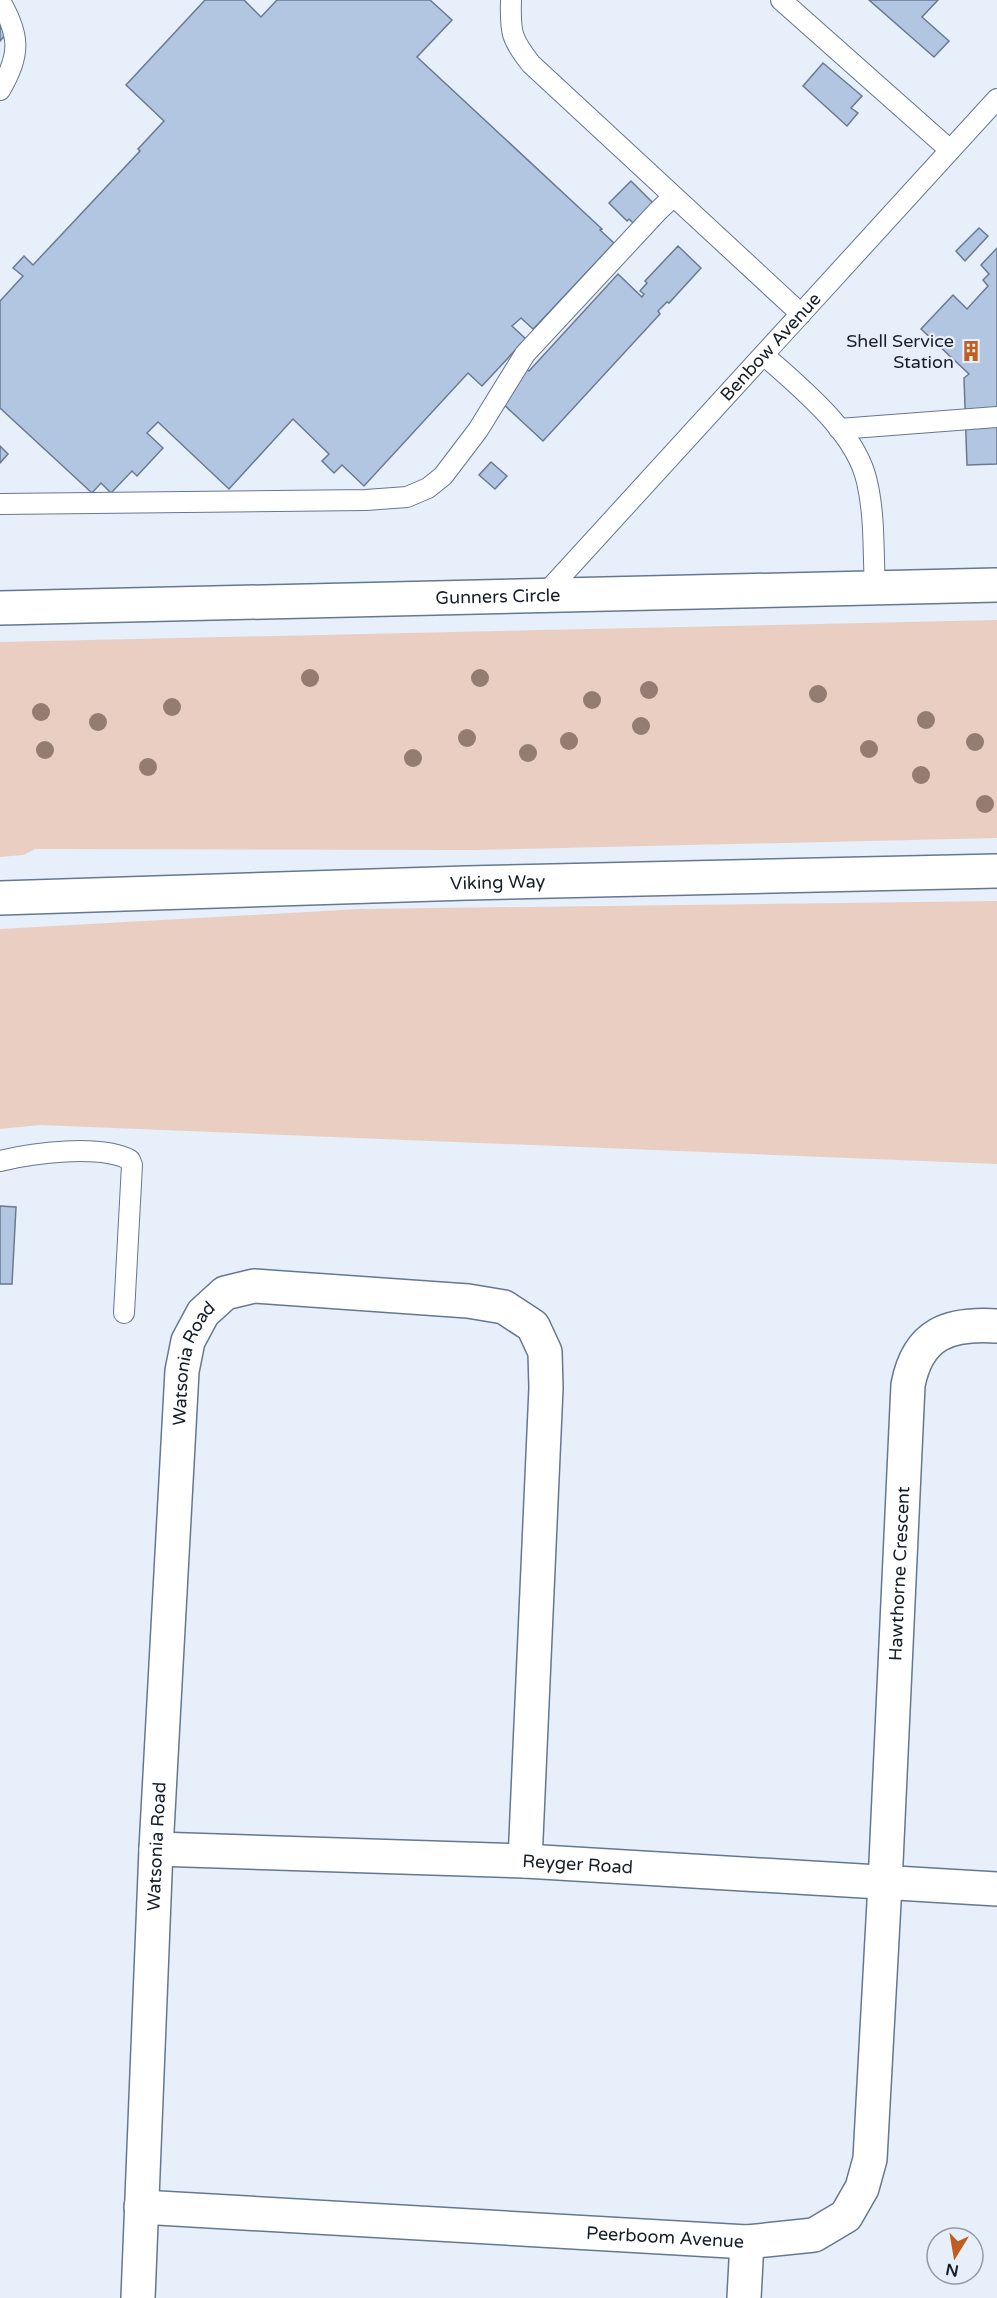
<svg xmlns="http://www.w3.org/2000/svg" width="997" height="2298" font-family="'Varela Round',sans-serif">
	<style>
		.green { fill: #e9cec1 }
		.building { fill: #b3c6e1; stroke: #697a93; stroke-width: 1.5 }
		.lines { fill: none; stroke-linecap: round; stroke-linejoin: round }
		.service-casing { stroke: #667790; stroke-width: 22 }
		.minor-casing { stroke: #667790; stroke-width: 36 }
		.secondary-casing { stroke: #667790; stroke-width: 36 }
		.service { stroke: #fff; stroke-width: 20 }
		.minor { stroke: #fff; stroke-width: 33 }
		.secondary { stroke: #fff; stroke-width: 33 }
		.tree { fill: #947c70 }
		.labels { text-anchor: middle; stroke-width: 4.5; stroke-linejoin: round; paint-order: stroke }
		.poi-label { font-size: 18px; fill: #171e28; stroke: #e7effa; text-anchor: end }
		.street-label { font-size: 18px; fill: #171e28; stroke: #e7effa }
	</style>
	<rect width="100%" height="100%" fill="#e7effa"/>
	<g class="green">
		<polygon points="997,620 997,838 473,850 35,849 23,855 0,857 0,642"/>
		<polygon points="997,901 997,1164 40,1125 0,1129 0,929 360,909"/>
	</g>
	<g class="building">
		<polygon points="205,0 244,0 261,17 277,0 430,0 452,20 417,57 602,229 600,230 614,243 538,324 533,329 521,318 512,326 527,340 521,347 520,345 482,386 468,373 364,486 342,465 334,473 322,461 329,454 293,419 229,489 158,422 147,433 163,448 137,476 132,471 111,493 101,483 92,493 0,408 0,301 23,276 13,268 24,256 33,265 140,151 138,149 164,121 126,85"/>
		<polygon points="869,0 938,0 922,17 949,41 934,57"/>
		<polygon points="0,27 7,33 0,41"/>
		<polygon points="823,63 862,96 851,108 858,113 847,126 803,86"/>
		<polygon points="631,181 653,203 633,223 629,219 627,221 609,203"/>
		<polygon points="979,228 988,236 965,261 956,251"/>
		<polygon points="678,246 701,268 669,303 667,302 658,311 660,314 543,441 501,402 525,368 529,371 618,274 642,297 644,294 640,291 647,283 645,281"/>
		<polygon points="997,248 997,464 967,465 964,378 969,374 921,329 953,295 967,309 988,286 983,280 989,274 981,265"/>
		<polygon points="0,446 8,454 0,463"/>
		<polygon points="491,462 507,476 495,489 479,475"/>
		<polygon points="0,1206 16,1207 12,1284 0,1284"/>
	</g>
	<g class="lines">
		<defs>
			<g id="service">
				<path d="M 511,0 C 510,32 511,39 531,64 L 801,314"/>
				<polyline points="781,0 950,150"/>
				<path d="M 0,1 C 20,35 21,55 0,90"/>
				<path d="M 764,355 C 800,388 856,431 867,482 C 875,516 873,553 875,588"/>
				<polyline points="839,429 997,417"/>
				<polyline points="0,504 366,500 407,497 428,488 443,476 478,430 525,354 658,211 673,197"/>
				<path id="s1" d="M 544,595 L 997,99"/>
				<path d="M 0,1161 C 32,1153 100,1144 130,1160 L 132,1165 L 124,1313"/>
			</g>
			<g id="minor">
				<path id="s2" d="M 0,608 L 997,585"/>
				<path id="s3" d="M 156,1849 L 525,1861 L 997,1889"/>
				<path id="s4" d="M 141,2207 L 747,2242 L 814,2235 L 846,2216 L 862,2188 L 870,2159 L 885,1884 L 908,1385 C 918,1333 949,1323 997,1326"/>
				<path id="s5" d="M 138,2298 L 156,1849 L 182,1371 L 188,1341 L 203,1313 L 225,1293 L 254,1286 L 468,1301 L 504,1307 L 533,1326 L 545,1352 L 546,1388 L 525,1861"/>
				<polyline points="744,2298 747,2242"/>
			</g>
			<g id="secondary">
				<path id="s6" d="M 0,898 L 467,883 L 997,871"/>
			</g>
		</defs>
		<use href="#service" class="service-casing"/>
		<use href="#minor" class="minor-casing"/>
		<use href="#secondary" class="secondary-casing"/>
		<use href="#service" class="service"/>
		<use href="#minor" class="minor"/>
		<use href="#secondary" class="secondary"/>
	</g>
	<g class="tree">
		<circle cx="310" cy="678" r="9"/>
		<circle cx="480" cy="678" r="9"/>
		<circle cx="649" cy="690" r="9"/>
		<circle cx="818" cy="694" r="9"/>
		<circle cx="592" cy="700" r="9"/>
		<circle cx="172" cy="707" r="9"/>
		<circle cx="41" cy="712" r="9"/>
		<circle cx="926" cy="720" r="9"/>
		<circle cx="98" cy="722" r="9"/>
		<circle cx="641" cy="726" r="9"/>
		<circle cx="467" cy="738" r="9"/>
		<circle cx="569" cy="741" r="9"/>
		<circle cx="975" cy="742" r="9"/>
		<circle cx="869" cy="749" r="9"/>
		<circle cx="45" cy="750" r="9"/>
		<circle cx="528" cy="753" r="9"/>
		<circle cx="413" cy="758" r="9"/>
		<circle cx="148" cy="767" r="9"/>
		<circle cx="921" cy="775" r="9"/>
		<circle cx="985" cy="804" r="9"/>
	</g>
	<defs>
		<symbol id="building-bare" viewBox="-9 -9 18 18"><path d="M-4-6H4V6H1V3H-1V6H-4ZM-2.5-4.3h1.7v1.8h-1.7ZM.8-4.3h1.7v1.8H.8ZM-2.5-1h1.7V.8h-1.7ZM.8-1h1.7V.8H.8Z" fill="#bf5e1f" stroke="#e7effa" stroke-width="2.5" paint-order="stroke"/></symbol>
	</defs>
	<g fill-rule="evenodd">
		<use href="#building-bare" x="956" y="336" width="30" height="30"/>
	</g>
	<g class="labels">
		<g class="poi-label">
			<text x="954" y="347">Shell Service<tspan x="954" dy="21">Station</tspan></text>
		</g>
		<g class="street-label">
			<text dy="6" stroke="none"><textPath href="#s1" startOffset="336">Benbow Avenue</textPath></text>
			<text dy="6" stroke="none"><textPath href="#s2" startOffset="498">Gunners Circle</textPath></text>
			<text dy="6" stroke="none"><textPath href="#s6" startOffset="498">Viking Way</textPath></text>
			<text dy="6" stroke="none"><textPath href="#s5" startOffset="938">Watsonia Road</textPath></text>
			<text dy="6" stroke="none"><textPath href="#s4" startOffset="1360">Hawthorne Crescent</textPath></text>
			<text dy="6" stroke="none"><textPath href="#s5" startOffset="452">Watsonia Road</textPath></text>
			<text dy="6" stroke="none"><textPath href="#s3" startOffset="422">Reyger Road</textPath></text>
			<text dy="6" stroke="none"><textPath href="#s4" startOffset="525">Peerboom Avenue</textPath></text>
		</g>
	</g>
	<g transform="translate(955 2256) rotate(191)"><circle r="28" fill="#e7effa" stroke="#949ba6" stroke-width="1.5"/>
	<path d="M0-4.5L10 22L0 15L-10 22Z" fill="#bf5e1f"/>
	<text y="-9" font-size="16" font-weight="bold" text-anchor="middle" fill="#171e28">N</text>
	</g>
</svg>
